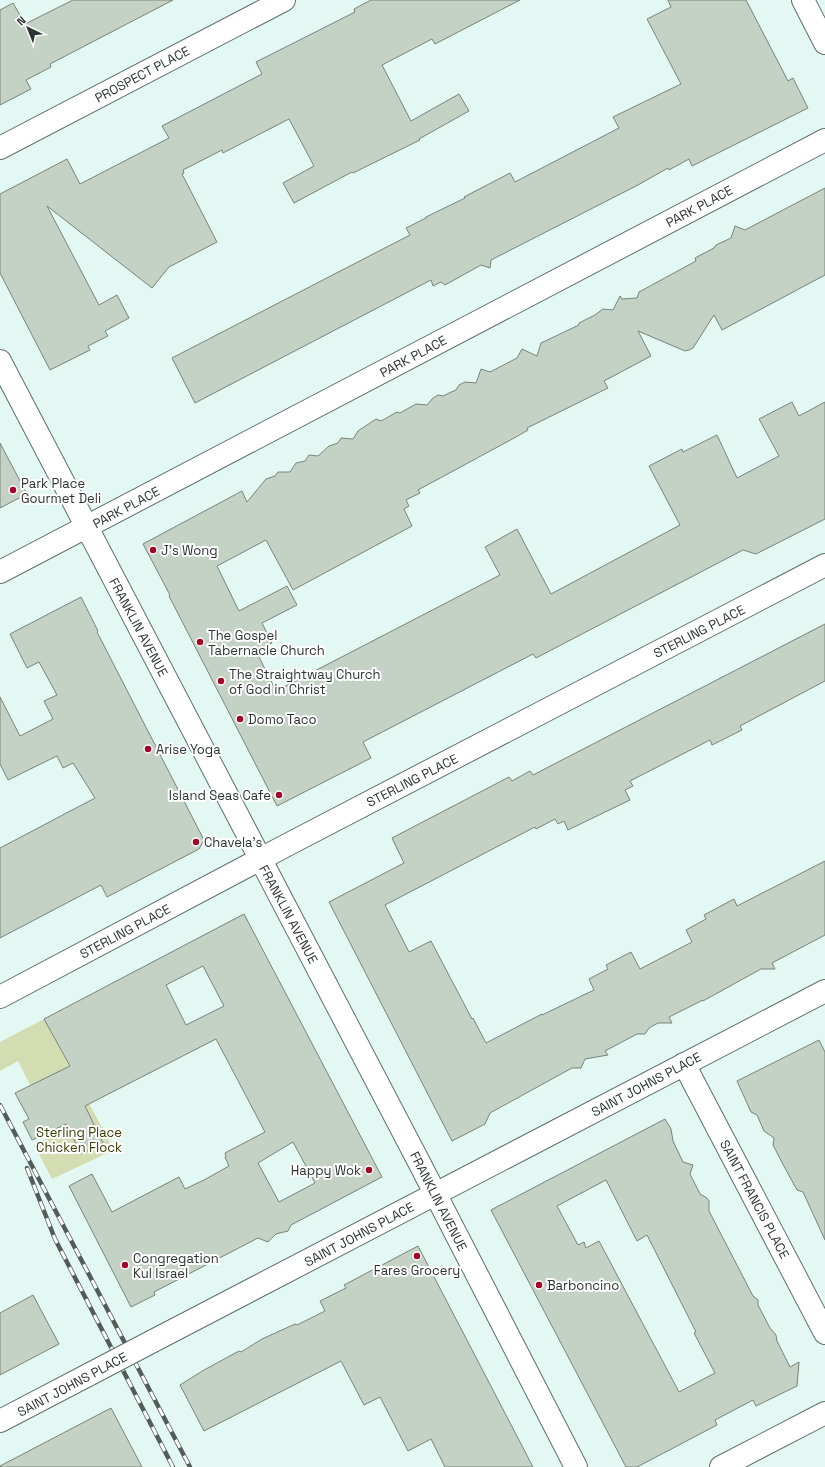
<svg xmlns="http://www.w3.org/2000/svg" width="825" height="1467" font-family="'Space Grotesk',sans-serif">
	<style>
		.green { fill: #d4dcb1 }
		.building { fill: #c4d2c6; stroke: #788479; fill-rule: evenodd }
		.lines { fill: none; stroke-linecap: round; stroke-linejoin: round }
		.minor-casing { stroke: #5d6f6b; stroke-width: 24 }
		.minor { stroke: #fff; stroke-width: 22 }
		.rail-casing { stroke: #525c59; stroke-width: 4.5 }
		.rail { stroke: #fff; stroke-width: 3; stroke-dasharray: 9; stroke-linecap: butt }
		.minor-bridge-casing { stroke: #5d6f6b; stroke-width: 24; stroke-linecap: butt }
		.minor-bridge { stroke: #fff; stroke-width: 22 }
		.poi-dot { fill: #a30528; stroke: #fff; stroke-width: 1.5 }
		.labels { text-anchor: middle; stroke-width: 4; stroke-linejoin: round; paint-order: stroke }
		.street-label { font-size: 13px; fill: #2c3432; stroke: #fff }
		.poi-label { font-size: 13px; fill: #2c3432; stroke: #fff; text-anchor: start }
		.park-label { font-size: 13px; fill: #373d03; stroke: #fff }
	</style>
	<rect width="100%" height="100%" fill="#e4f8f3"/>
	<polygon class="green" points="44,1019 114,1150 52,1179 34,1145 55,1134 18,1061 0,1071 0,1042"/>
	<g class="building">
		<polygon points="73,0 173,0 50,64 51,67 26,80 31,89 0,105 0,10 13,3 25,24"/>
		<polygon points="371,0 520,0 435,44 432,39 382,65 411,121 459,94 469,111 419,139 420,140 353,173 352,172 294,203 283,183 314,166 289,119 223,153 222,150 183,170 184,173 182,174 217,242 169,267 152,288 47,206 99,305 117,295 129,318 105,331 108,336 88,346 90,350 50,370 0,273 0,194 67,159 80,184 169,138 162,126 262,74 256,62 355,12 354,9"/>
		<polygon points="668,0 746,0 788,81 793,78 808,108 692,166 689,159 669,170 668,168 638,185 491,260 490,268 481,265 445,285 441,282 433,286 431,280 195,403 172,358 410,235 406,228 426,218 426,217 465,198 464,197 510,173 515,182 619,128 613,117 681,84 647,19 671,7"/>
		<polygon points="825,188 825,275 722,330 714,315 693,348 689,350 685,351 638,331 651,356 604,381 608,388 527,428 528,430 516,437 418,490 420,493 406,500 409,506 404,509 412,526 293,590 266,540 217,566 239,611 287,586 297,605 262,623 272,643 256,651 276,691 500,575 485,547 517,529 551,594 680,525 649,466 682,449 683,452 717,435 737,478 779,456 759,419 792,402 799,416 825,402 825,519 756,554 743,550 536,658 533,654 363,742 371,758 277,806 169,596 170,595 143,544 242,491 247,502 266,479 275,476 278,472 290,472 296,463 305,461 309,455 318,456 329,446 338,443 341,438 353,439 358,431 376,419 381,421 397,412 400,413 416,404 427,405 432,399 438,395 443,396 449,393 456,390 459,385 465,382 476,383 481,369 490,372 517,358 522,349 537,356 541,343 579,325 579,323 595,315 603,309 613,310 620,296 622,299 637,298 639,292 696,261 695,258 714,248 716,245 731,238 735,226 745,230"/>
		<polygon points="0,443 27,494 0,508"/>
		<polygon points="81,597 98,631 97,632 204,840 199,849 107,897 101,885 0,938 0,848 95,798 73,763 63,768 57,756 8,780 0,764 0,697 20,736 53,719 44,701 57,695 39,662 27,668 10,634"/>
		<polygon points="825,624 825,681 740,726 742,730 712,745 710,740 630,781 633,786 625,790 630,800 568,830 564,821 558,824 555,819 536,829 535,827 385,905 409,952 431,941 472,1019 473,1018 486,1043 542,1014 542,1015 594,990 589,979 608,969 606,965 631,952 640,969 692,942 686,930 706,919 704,915 734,899 737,906 825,861 825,935 772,963 775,969 761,969 703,1001 703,1000 669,1017 672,1023 658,1023 649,1028 645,1034 637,1034 605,1051 608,1055 585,1059 581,1068 572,1068 490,1113 485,1124 452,1141 329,902 404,863 392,838 509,777 512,781 530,771 533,775"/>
		<path d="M 244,914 L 382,1177 L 291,1225 L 288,1231 L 276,1234 L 268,1242 L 258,1238 L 154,1292 L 155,1295 L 131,1307 L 69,1186 L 92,1174 L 112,1212 L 179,1177 L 185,1189 L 204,1180 L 229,1166 L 225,1157 L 226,1156 L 225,1153 L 265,1132 L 216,1039 L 85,1106 L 103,1143 L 81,1154 L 66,1124 L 32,1140 L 23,1122 L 29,1119 L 15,1093 L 70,1066 L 44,1019 ZM 203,966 L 224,1006 L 186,1025 L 166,985 ZM 293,1142 L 315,1183 L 279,1202 L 258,1163 Z"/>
		<polygon points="819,1040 825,1052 825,1240 803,1192 797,1190 786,1170 773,1145 774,1138 764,1131 757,1115 751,1112 737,1081"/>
		<path d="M 665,1119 L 671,1129 L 673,1141 L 683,1162 L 693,1165 L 690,1174 L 700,1194 L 707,1198 L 709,1201 L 709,1211 L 753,1296 L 758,1300 L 758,1305 L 770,1328 L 776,1335 L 777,1341 L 790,1367 L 799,1362 L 797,1386 L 756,1406 L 753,1400 L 715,1420 L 717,1425 L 637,1467 L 626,1467 L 491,1210 ZM 606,1180 L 637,1241 L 647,1235 L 696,1332 L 694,1333 L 715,1373 L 679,1392 L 599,1241 L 586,1248 L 584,1242 L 578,1245 L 557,1206 Z"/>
		<polygon points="418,1246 533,1467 445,1467 431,1439 408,1451 380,1397 364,1405 341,1361 204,1431 180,1385 204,1370 239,1351 241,1352 262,1339 295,1324 297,1325 325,1311 320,1301 346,1288 344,1285"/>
		<polygon points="33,1295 59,1344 0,1375 0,1313"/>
		<polygon points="111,1408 142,1467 0,1467 0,1466"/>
	</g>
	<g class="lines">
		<defs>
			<g id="minor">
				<polyline points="803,0 825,43"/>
				<polyline points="0,148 284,0"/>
				<polyline points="0,361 421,1166 576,1467"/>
				<polyline points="0,572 825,140"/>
				<polyline points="0,997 287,845 825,565"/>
				<polyline points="684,1064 825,1333"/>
				<polyline points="153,1341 825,991"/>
				<polyline points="0,1421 90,1374"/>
				<polyline points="721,1467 825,1413"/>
			</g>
		</defs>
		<use href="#minor" class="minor-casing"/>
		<use href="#minor" class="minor"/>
		<defs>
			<g id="rail">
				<polyline points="0,1105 190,1467"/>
				<polyline points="27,1168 55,1239 173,1467"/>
			</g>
		</defs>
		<use href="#rail" class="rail-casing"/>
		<use href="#rail" class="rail"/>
		<defs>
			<polyline id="minor-bridge" points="90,1374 153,1341"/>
		</defs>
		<use href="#minor-bridge" class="minor-bridge-casing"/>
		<use href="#minor-bridge" class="minor-bridge"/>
	</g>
	<g class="poi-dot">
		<circle cx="13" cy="490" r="4"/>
		<circle cx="153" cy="550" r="4"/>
		<circle cx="200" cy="642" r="4"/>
		<circle cx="221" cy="681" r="4"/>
		<circle cx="240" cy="719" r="4"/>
		<circle cx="148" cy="749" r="4"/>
		<circle cx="279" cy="795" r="4"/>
		<circle cx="196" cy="842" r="4"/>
		<circle cx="369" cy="1170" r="4"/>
		<circle cx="417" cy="1256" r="4"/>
		<circle cx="125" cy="1265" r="4"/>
		<circle cx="539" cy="1285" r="4"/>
	</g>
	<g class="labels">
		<g class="street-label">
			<text transform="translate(142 74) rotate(-28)" y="5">PROSPECT PLACE</text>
			<text transform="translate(699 206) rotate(-28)" y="5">PARK PLACE</text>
			<text transform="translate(413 356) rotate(-28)" y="5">PARK PLACE</text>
			<text transform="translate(126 507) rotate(-28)" y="5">PARK PLACE</text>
			<text transform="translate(139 627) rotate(62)" y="5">FRANKLIN AVENUE</text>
			<text transform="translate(699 631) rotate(-27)" y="5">STERLING PLACE</text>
			<text transform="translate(412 780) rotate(-27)" y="5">STERLING PLACE</text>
			<text transform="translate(289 914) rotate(62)" y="5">FRANKLIN AVENUE</text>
			<text transform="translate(125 931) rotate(-28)" y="5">STERLING PLACE</text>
			<text transform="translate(646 1084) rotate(-28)" y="5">SAINT JOHNS PLACE</text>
			<text transform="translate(755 1199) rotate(62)" y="5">SAINT FRANCIS PLACE</text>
			<text transform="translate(439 1201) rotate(63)" y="5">FRANKLIN AVENUE</text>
			<text transform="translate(359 1234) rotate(-28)" y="5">SAINT JOHNS PLACE</text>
			<text transform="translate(72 1384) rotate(-28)" y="5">SAINT JOHNS PLACE</text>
		</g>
		<g class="poi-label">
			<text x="21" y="488">Park Place<tspan x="21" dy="15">Gourmet Deli</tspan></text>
			<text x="161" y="555">J's Wong</text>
			<text x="208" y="640">The Gospel<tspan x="208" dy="15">Tabernacle Church</tspan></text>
			<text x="229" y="679">The Straightway Church<tspan x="229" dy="15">of God in Christ</tspan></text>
			<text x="248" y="724">Domo Taco</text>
			<text x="156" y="754">Arise Yoga</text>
			<text x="271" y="800" text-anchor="end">Island Seas Cafe</text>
			<text x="204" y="847">Chavela's</text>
			<text x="361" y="1175" text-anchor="end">Happy Wok</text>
			<text x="133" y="1263">Congregation<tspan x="133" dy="15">Kul Israel</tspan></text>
			<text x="417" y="1275" text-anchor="middle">Fares Grocery</text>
			<text x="547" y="1290">Barboncino</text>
		</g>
		<g class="park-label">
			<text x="79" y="1137">Sterling Place<tspan x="79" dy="15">Chicken Flock</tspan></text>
		</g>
	</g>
	<g transform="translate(28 28) rotate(317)" stroke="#ffffff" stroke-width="3" paint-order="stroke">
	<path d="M0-3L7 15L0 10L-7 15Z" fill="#2c3432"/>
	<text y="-6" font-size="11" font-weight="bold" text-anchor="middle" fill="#2c3432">N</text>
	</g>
</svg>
